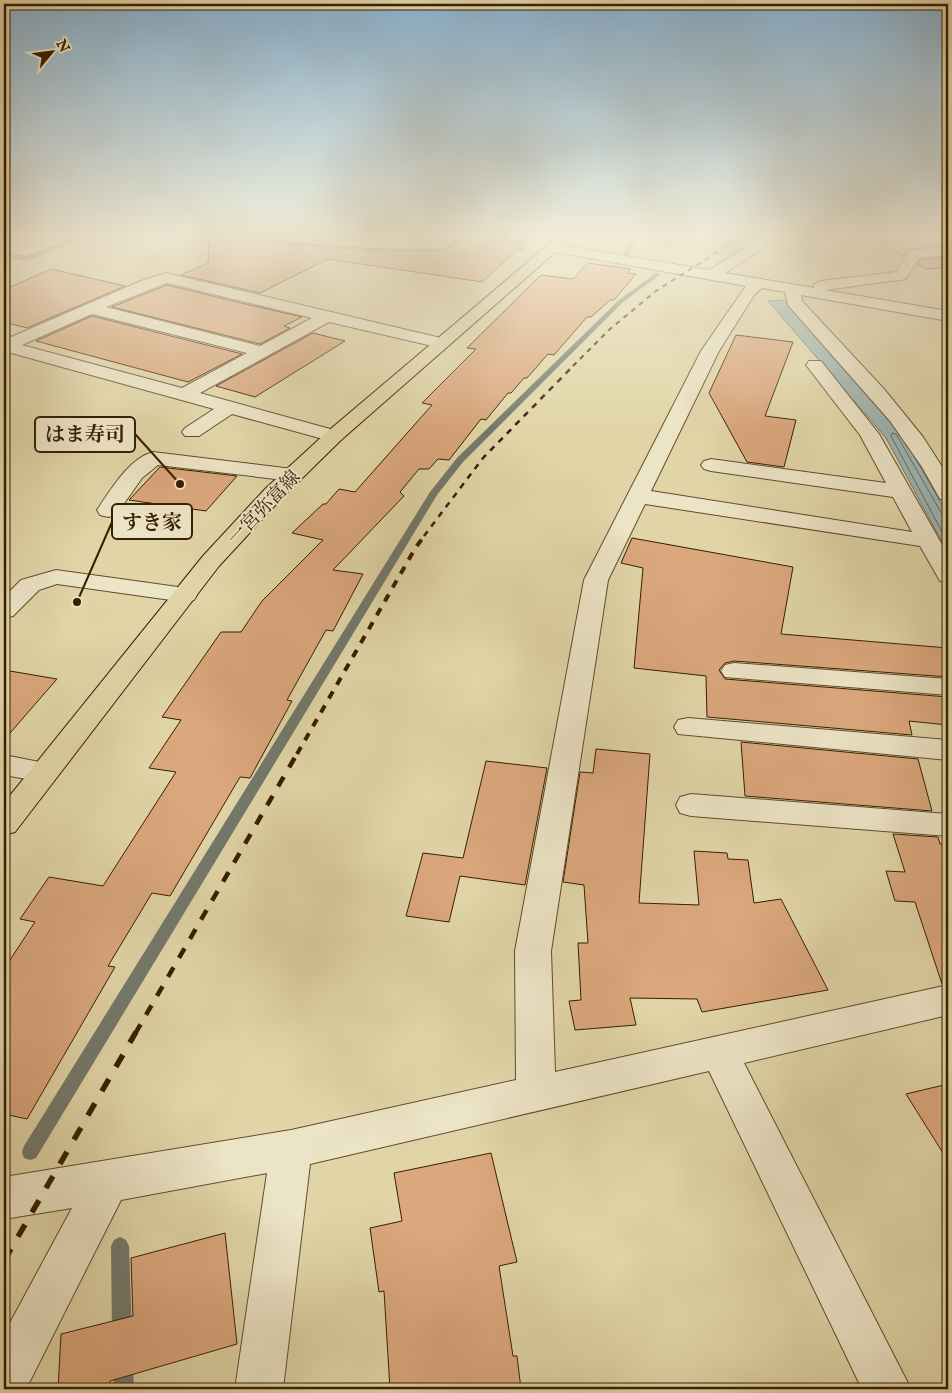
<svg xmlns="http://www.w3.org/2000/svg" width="952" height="1393" font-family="'IM FELL English','Noto Serif JP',serif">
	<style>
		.water { fill: #9bb5b4; stroke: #73796c }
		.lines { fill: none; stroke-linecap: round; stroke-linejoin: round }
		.shore { stroke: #686a5a; stroke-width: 1 }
		.stream { fill: #73796c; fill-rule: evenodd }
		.building { fill: #dba77d; stroke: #361e00 }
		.minor-casing { stroke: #614c2a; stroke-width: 2 }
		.major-casing { stroke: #361e00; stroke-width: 2 }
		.minor { fill: #ece4c6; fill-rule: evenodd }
		.major { fill: #e1d5a7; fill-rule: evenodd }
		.rail-far4 { stroke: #361e00; stroke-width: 2; stroke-dasharray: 5 5; stroke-linecap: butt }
		.rail-far3 { stroke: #361e00; stroke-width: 2.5; stroke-dasharray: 6 6; stroke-linecap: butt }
		.rail-far2 { stroke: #361e00; stroke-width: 4; stroke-dasharray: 8 8; stroke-linecap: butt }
		.rail-far1 { stroke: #361e00; stroke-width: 4.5; stroke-dasharray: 11 11; stroke-linecap: butt }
		.rail { stroke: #361e00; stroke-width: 5.5; stroke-dasharray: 14 14; stroke-linecap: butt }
		.labels { text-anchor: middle; stroke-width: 4; stroke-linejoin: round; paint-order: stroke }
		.street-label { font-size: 19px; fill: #361e00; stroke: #ece4c6 }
		.leader { fill: none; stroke: #361e00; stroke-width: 2 }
		.callout-dot { fill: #361e00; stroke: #ece4c6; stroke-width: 2 }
		.callout { fill: #ece4c6; stroke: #361e00; stroke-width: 2 }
		.callout-label { font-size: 20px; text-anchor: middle; font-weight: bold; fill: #361e00 }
	</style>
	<rect width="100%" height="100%" fill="#e1d5a7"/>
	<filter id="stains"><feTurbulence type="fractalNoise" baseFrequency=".004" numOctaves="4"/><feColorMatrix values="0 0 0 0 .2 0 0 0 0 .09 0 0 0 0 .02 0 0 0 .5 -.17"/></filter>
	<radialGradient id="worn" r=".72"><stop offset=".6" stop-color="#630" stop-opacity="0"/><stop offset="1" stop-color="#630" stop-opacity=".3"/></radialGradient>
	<polygon class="water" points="784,300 899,430 948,515 948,553 886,438 768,301"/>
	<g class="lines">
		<polyline class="shore" points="948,516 942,514 896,434 892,433 891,436 948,543"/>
		<g class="stream">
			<polygon points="81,234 89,234 28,261 4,258 4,254 25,258"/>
			<polygon points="633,234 639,234 628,255 624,255"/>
			<polygon points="524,248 526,251 502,252 499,250 502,248"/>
			<polygon points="656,273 661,274 623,302 463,462 437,495 36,1158 30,1160 24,1158 22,1152 24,1146 430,492 457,458 619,300"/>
			<polygon points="120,1237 126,1240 129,1246 132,1333 129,1340 122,1343 115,1340 112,1333 111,1246 114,1240"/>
			<polygon points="123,1354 130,1357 133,1364 134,1389 114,1389 113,1364 116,1357"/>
		</g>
	</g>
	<g class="building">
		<polygon points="209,234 240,234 249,240 367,250 443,251 468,234 509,234 503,239 526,242 482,282 328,259 260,293 181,275 208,263"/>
		<polygon points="315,234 447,234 439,239"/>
		<polygon points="864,234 948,234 948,245 909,249 903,256"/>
		<polygon points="948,257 948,267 926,269 917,264 920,260"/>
		<polygon points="588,263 631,269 627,273 636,274 614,300 610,300 591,317 587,317 554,355 548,354 527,378 524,378 511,393 508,393 486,420 481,419 449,460 438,459 429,469 419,469 400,492 404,496 333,570 363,574 333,631 326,630 287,700 292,701 250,778 240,777 170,896 152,893 108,966 115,967 27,1119 4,1114 4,969 35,922 20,919 49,877 103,886 176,772 149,768 181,720 162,717 221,632 241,632 262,601 323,540 292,533 323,504 326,504 339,489 355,492 432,405 422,403 476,349 467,348 541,275 573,279"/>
		<polygon points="51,269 125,286 27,328 4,322 4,290"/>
		<polygon points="167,285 241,303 302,317 284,326 290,328 260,344 112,307"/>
		<polygon points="92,316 242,354 188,382 36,341"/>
		<polygon points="313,333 345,341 255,397 216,386"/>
		<polygon points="736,335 793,342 765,416 796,420 784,467 747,462 709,393"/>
		<polygon points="160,467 237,476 206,511 129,500"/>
		<polygon points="632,538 793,567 781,634 948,648 948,677 734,661 725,663 719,670 725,679 948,697 948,725 909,721 912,735 707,717 706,676 634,668 643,568 621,563"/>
		<polygon points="4,670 57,679 4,740"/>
		<polygon points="741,742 918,759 932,811 745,796"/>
		<polygon points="596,749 650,754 639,903 699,905 694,851 727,853 728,859 748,860 754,903 781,899 828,990 702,1012 697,999 630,998 636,1025 575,1030 569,1001 581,1000 578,943 588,943 584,885 563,882 580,772 593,773"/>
		<polygon points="486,761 547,768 525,885 460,876 449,922 406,916 423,853 463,858"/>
		<polygon points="893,834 938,837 940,844 948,844 948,983 942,984 915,902 895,901 886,871 905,872"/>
		<polygon points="948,1084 948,1161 906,1094"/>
		<polygon points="491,1153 517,1262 499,1266 513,1356 517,1356 521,1389 390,1389 384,1291 379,1292 370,1228 402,1221 394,1173"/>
		<polygon points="225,1233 237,1344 110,1381 110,1389 58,1389 61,1334 133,1316 131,1258"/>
	</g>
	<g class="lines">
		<defs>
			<g id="minor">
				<polygon points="60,234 79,234 77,237 26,256 4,253 4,245 25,248"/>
				<path d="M 242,234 C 308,234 374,240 440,241 L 450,234 L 466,234 L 443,249 L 367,248 L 249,238 Z"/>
				<polygon points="767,234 784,234 725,273 815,288 813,286 816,283 821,281 896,272 909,251 948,247 948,255 919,258 906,279 825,290 948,311 948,321 801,295 802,301 884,389 923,437 948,476 948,500 940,499 922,467 890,421 788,305 785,292 762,288 754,295 719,351 651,491 912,532 893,497 711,471 704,469 701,465 704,461 711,459 886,483 860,435 806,365 809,361 821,361 879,434 940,541 948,556 948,583 940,581 920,546 645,504 608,580 551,951 555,1072 948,985 948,1015 744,1063 911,1389 862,1389 709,1071 310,1164 283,1389 235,1389 267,1173 121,1200 26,1389 4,1389 4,1334 72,1208 4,1219 4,1177 291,1130 516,1080 515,951 584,580 701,351 746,286 554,252 547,248 554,244 709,270"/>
				<path d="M 166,273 L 441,338 L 447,339 L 449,343 L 447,347 L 441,348 L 329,322 L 200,393 L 341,432 L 344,436 L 341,440 L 334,442 L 232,414 L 199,436 L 185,436 L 182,432 L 185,428 L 214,409 L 4,351 L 4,340 L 141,281 ZM 167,283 L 312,318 L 260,346 L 106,307 ZM 92,314 L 247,353 L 182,388 L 22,345 Z"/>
				<path d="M 153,452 L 293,469 L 300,471 L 303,475 L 300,479 L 293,481 L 158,465 L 142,478 L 116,515 L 108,517 L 100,515 L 97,510 C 110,491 129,458 153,452 Z"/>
				<polygon points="56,570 185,588 194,590 197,595 194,600 185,602 57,584 39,590 13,616 4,618 4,597 21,580"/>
				<polygon points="734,663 948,679 948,695 725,677 721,671 725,665"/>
				<polygon points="688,718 948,740 948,760 678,734 674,727 678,720"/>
				<polygon points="4,755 55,765 59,772 55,779 44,782 4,775"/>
				<polygon points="691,794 948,814 948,836 691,816 680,813 676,805 680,797"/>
			</g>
			<polygon id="major" points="561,234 576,234 341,440 281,499 219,566 15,832 4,835 4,803 203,556 265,489 327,432"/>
		</defs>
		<use href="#minor" class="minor-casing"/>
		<use href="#major" class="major-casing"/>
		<use href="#minor" class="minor"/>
		<use href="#major" class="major"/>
		<polyline class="rail-far4" points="573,366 610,329 656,291 746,234"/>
		<polyline class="rail-far3" points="424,536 483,458 574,365"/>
		<polyline class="rail-far2" points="297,754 416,547 425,535"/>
		<polyline class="rail-far1" points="135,1034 298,752"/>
		<polyline class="rail" points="4,1261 136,1032"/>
	</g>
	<linearGradient id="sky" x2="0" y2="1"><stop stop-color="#89b4d3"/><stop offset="0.55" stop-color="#f2ecd7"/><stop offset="1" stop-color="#f2ecd7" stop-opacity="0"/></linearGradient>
	<rect width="952" height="429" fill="url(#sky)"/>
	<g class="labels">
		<g class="street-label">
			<text transform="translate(263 507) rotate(-46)" y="7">一宮弥富線</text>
		</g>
	</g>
	<path class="leader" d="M180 484L135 434M77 602L112 522"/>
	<g class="callout-dot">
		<circle cx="180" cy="484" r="5"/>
		<circle cx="77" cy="602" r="5"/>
	</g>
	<g class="callout">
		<rect x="35" y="417" width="100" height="35" rx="5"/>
		<rect x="112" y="504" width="80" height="35" rx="5"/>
	</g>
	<g class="callout-label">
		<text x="85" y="441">はま寿司</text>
		<text x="152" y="529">すき家</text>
	</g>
	<rect width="952" height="1393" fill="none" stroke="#e1d5a7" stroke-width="20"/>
	<rect x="5" y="5" width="942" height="1383" fill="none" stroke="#361e00" stroke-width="2.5"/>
	<rect x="10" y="10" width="932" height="1373" fill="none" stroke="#361e00"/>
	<g transform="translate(52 52) rotate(61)" stroke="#ece4c6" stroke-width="4" paint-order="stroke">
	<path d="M0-4L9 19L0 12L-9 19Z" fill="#361e00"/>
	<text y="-8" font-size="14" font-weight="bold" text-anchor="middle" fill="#361e00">N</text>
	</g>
	<rect width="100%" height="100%" filter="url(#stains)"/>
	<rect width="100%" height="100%" fill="url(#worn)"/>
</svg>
